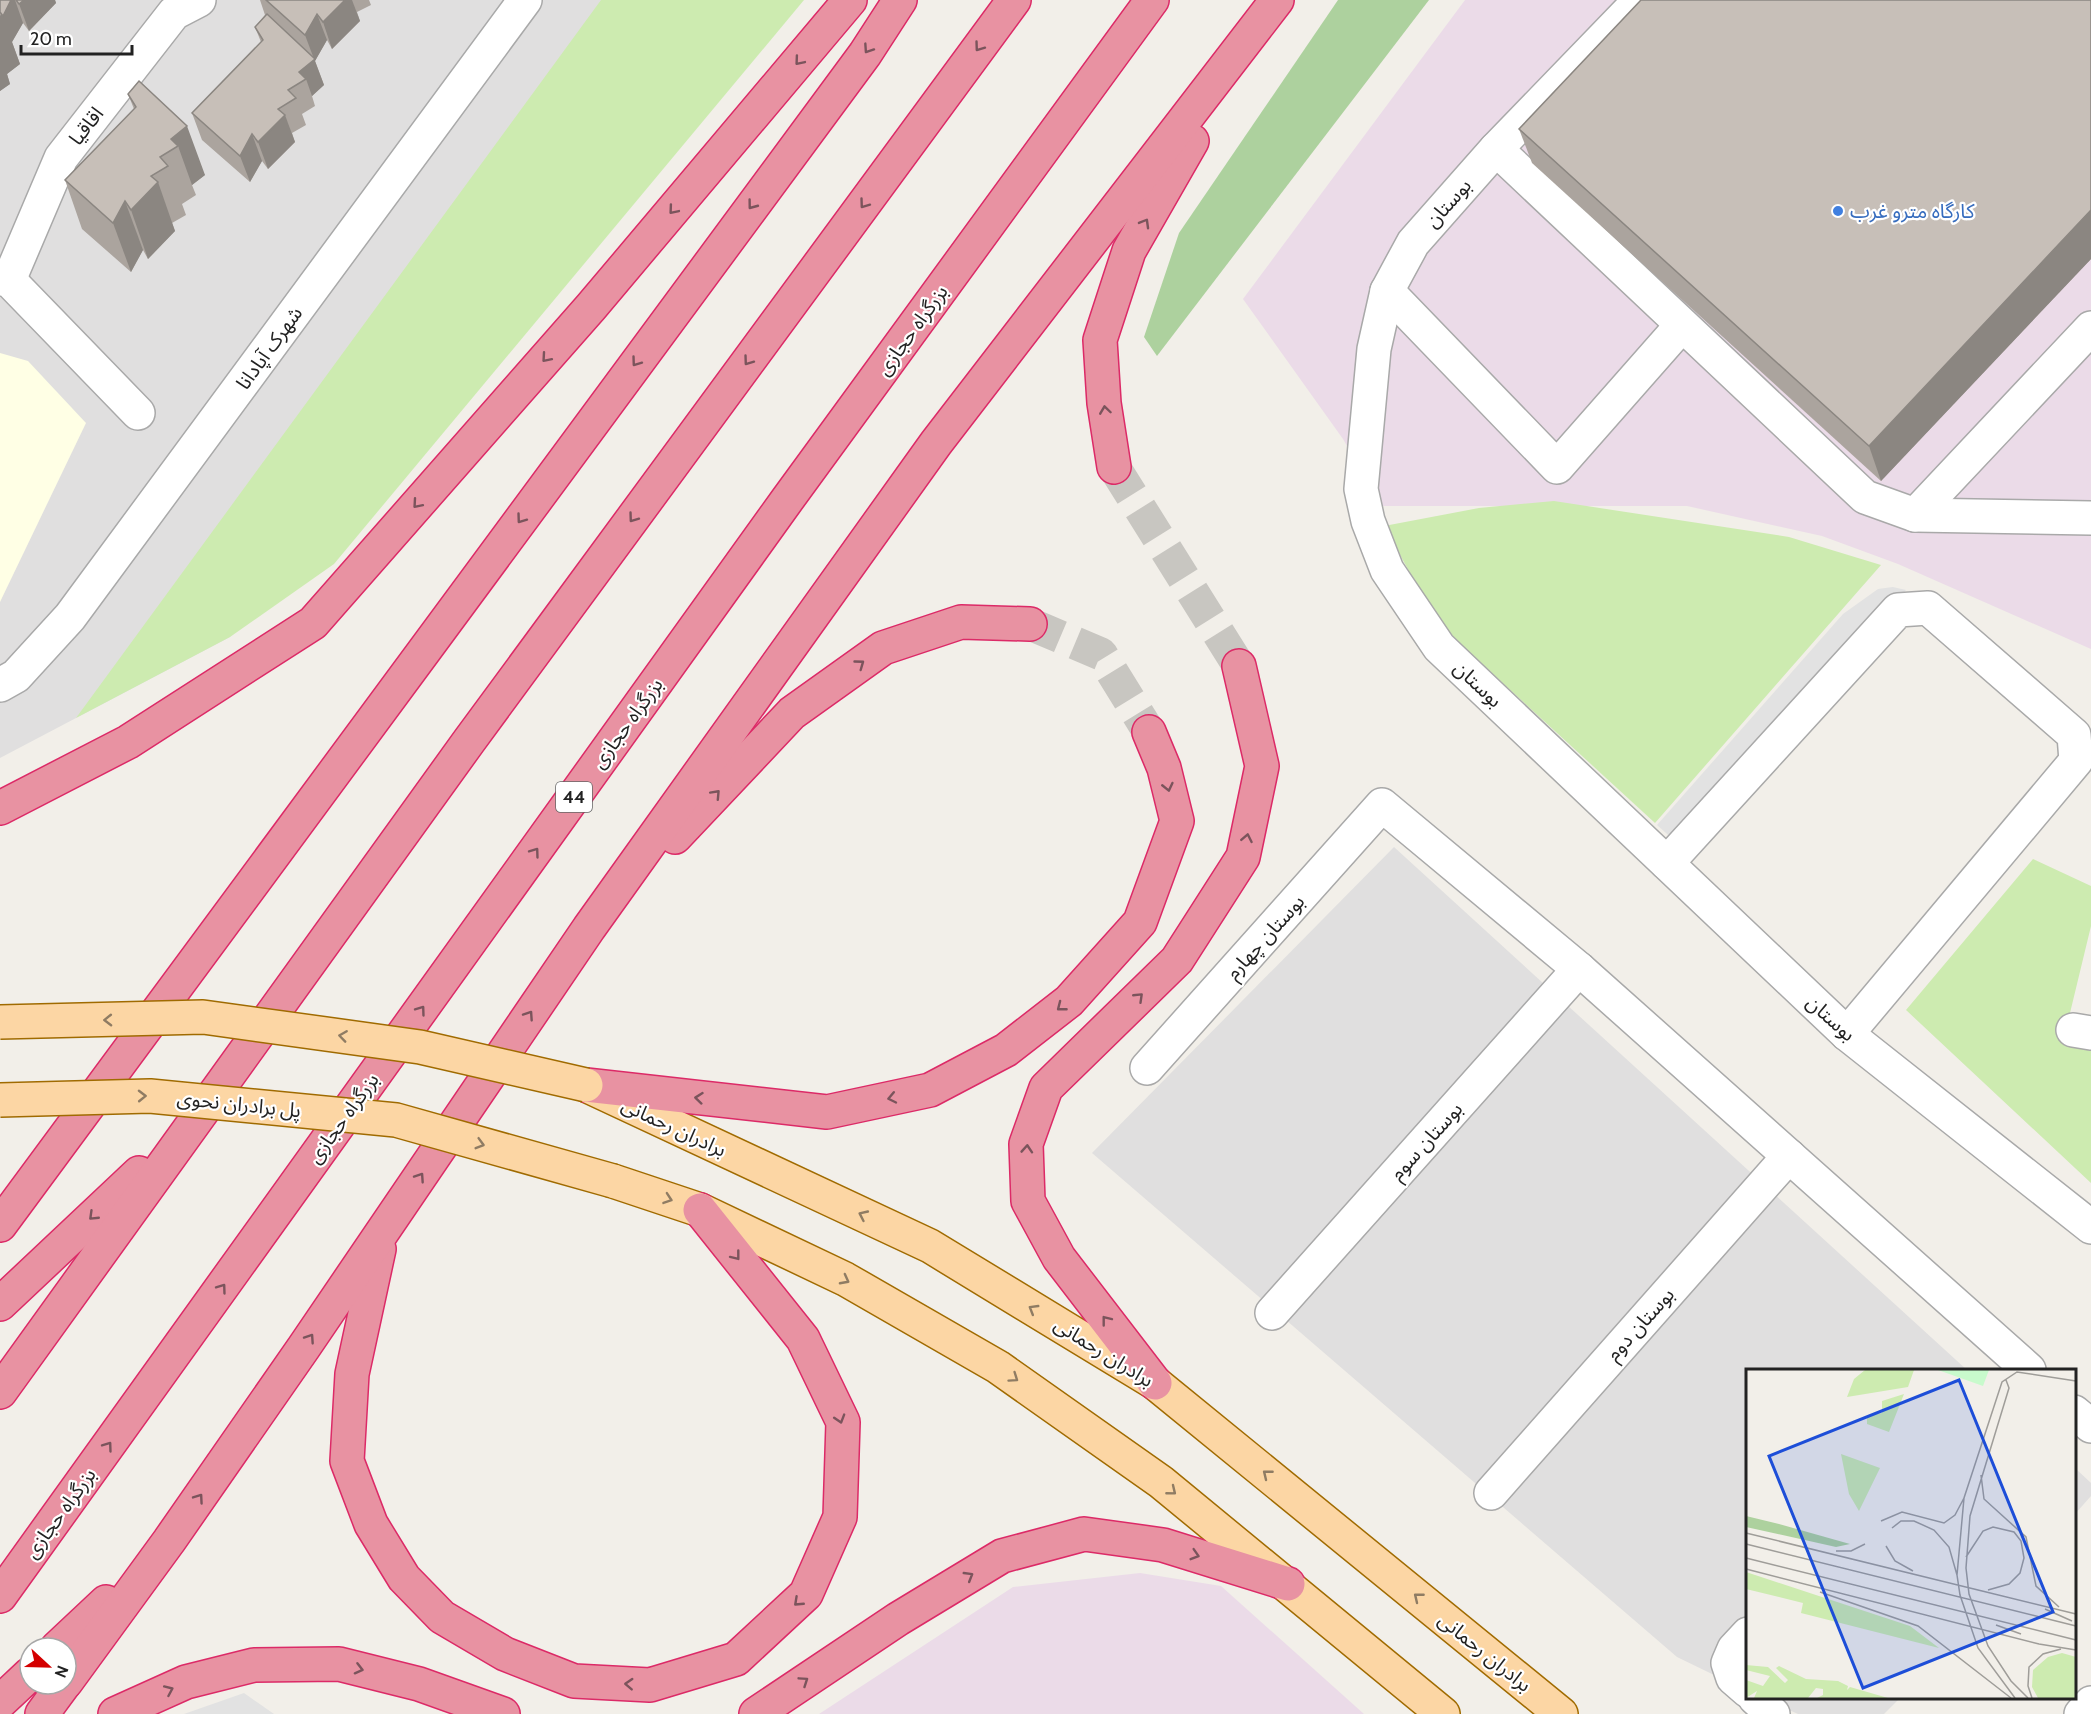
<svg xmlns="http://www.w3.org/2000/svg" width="2091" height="1714" font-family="Cabin,'Noto Sans Arabic',sans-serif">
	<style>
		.residential { fill: #e0dfdf }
		.industrial { fill: #ebdbe8 }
		.education { fill: #ffffe5 }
		.grass { fill: #cdebb0 }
		.forest { fill: #add19e }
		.parking { fill: #e2e2e2 }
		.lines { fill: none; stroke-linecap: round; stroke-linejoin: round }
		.highway-tunnel { stroke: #c8c6c1; stroke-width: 33; stroke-dasharray: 33 16; stroke-linecap: butt }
		.minor-casing { stroke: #a9a9a9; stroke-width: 36 }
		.major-casing { stroke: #a06b00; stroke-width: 36 }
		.highway-casing { stroke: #dc2a67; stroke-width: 36 }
		.minor { stroke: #fff; stroke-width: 33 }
		.major { stroke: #fcd6a4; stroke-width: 33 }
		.highway { stroke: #e892a2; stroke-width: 33 }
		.major-bridge-casing { stroke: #a06b00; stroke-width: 36; stroke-linecap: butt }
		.major-bridge { stroke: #fcd6a4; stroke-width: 33 }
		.wall { fill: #aba49e }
		.shaded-wall { fill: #8b8681 }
		.building { fill: #c7bfb8; stroke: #8b8681; stroke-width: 1.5 }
		.oneway { stroke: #7b545c }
		.oneway2 { stroke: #8f7c63 }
		.shop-dot { fill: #3f7fe0; stroke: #fff; stroke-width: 2 }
		.labels { text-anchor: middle; stroke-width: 4.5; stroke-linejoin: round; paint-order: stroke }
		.shield { fill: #fff; stroke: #646464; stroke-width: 1.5 }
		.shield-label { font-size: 18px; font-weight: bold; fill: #222 }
		.street-label { font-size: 20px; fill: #222; stroke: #fff }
		.shop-label { font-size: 20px; fill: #366cbe; stroke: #fff; text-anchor: start }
		.inset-road { fill: none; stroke: #9f9d99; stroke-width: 1.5 }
		.view { fill: #1d4ed8; fill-opacity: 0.15; stroke: #1d4ed8; stroke-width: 3 }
		.inset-edge { fill: none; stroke: #222; stroke-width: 3 }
	</style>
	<rect width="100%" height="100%" fill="#f2efe9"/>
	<g class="residential">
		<polygon points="0,0 703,0 230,637 0,758"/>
		<polygon points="1394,847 1967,1370 1748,1370 1747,1691 1677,1657 1092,1153"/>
		<polygon points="2075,1468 2091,1483 2091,1496 2075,1514"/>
		<polygon points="1762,1698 1900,1698 1884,1714 1798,1714"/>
	</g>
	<g class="industrial">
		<polygon points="1465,0 2091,0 2091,649 1898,564 1822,536 1687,506 1382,506 1343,439 1243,299"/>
		<polygon points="1140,1573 1221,1586 1364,1714 819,1714 1013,1587"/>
	</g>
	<polygon class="education" points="0,353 28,361 86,423 0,602"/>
	<g class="grass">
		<polygon points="601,0 804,0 334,564 230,637 76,718"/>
		<polygon points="1554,501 1789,537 1881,565 1655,823 1458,642 1430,609 1384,526 1479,508"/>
		<polygon points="2033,859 2091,886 2091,926 2070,1013 2091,1021 2091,1183 1906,1010"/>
	</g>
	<polygon class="forest" points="1338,0 1429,0 1157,356 1144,337 1179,233"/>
	<g class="parking">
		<polygon points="1893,587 1906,590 1676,842 1657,825 1843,614 1878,589"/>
		<polygon points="244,1693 274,1714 184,1714"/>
	</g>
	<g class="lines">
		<g class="highway-tunnel">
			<polyline points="1114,467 1239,666"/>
			<polyline points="1030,624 1101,654 1149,732"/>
		</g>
		<defs>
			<g id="minor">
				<polyline points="1640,0 1496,149 1413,243 1387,291 1374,349 1361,489 1368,521 1387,570 1439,647 1847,1034 2091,1227"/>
				<polyline points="1496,149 1865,497 1915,515 2091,518"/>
				<polyline points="0,279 9,280 138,413"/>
				<polyline points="9,280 61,158 174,13 199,0"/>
				<polyline points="1387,291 1557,467 1682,325"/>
				<polyline points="1915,515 2091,328"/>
				<polyline points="0,685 16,676 70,617 525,0"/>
				<polyline points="1667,863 1898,610 1928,608 2074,735 2076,761 1847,1034"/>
				<polyline points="2073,1030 2091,1033"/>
				<polyline points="1147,1068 1382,805 1579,969 2029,1370"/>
				<polyline points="1272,1313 1579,969"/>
				<polyline points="2074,1412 2091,1426"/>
				<polyline points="1491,1493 1789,1156"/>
				<polyline points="1748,1634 1734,1649 1728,1663 1733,1678 1748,1691"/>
				<polyline points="1755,1698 1773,1714"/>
				<polyline points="2081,1714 2091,1703"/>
			</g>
			<g id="major">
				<polyline points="590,1087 930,1246 1155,1383 1561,1714"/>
				<polyline points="613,1181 700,1210 845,1279 998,1367 1161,1482 1443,1714"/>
			</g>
			<g id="highway">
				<polyline points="1114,467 1104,403 1100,340 1129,251 1192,141"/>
				<polyline points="0,808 128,742 313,623 591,307 850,0"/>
				<polyline points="675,837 792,713 883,648 961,622 1030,624"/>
				<polyline points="586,1085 827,1112 930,1090 1006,1050 1069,1001 1140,922 1177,821 1164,768 1149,732"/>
				<polyline points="0,1225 865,54 900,0"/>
				<polyline points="379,1249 352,1374 347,1461 371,1524 404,1578 442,1617 505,1654 574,1681 650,1685 736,1659 806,1594 840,1517 843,1422 803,1339 700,1210"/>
				<polyline points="0,1304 139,1173"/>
				<polyline points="1155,1383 1059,1258 1028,1201 1026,1144 1046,1088 1177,960 1243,857 1262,766 1239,666"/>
				<polyline points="0,1392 469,741 1014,0"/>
				<polyline points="0,1596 787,500 1152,0"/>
				<polyline points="57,1648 106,1602"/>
				<polyline points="66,1682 169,1541 304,1347 589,928 936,443 1277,0"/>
				<polyline points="0,1702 30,1674"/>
				<polyline points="42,1714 64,1684"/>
				<polyline points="115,1714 186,1682 254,1665 339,1664 419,1684 503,1714"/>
				<polyline points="756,1714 898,1619 1002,1556 1084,1534 1163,1545 1288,1584"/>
			</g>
		</defs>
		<use href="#minor" class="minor-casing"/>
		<use href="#major" class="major-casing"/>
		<use href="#highway" class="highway-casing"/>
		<use href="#minor" class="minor"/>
		<use href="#major" class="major"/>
		<use href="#highway" class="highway"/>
		<defs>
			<g id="major-bridge">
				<polyline points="0,1022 203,1017 420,1047 586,1085"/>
				<polyline points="0,1100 150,1096 396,1120 613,1181"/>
			</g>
		</defs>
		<use href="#major-bridge" class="major-bridge-casing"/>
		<use href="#major-bridge" class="major-bridge"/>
	</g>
	<g class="wall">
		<polygon points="0,0 55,0 56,3 29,31 23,23 12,42 20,64 7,74 10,84 0,91"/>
		<polygon points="260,0 369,0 371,5 357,12 360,21 332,49 327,40 315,61 324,85 312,96 315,106 302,114 306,125 292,133 295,142 268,169 262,161 250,182 202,140 192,113 261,42 255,27 265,15"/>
		<polygon points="2091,0 2091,259 1881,481 1532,163 1519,129"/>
		<polygon points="128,94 205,175 192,185 196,195 182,204 186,215 172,223 175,231 148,259 143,250 131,272 82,229 65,180 134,109"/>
	</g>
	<g class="shaded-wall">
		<polygon points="11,0 15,0 23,23 12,42 20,64 7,74 10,84 0,91 0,16"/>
		<polygon points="24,0 55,0 56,3 29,31 19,4"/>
		<polygon points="345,0 352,0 360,21 332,49 323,22"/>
		<polygon points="317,14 327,40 315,61 324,85 312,96 306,79 299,72 314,59 305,35"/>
		<polygon points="285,115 295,142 268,169 258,142"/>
		<polygon points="187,126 205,175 192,185 178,146 171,139"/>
		<polygon points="252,134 262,161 250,182 240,156"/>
		<polygon points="158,182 175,231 148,259 131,210"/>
		<polygon points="125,201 143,250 131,272 113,223"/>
		<polygon points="2091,210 2091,259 1881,481 1869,446"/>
	</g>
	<g class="building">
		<polygon points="0,0 11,0 3,16 0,12"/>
		<polygon points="16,0 24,0 19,4"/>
		<polygon points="266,0 345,0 323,22 317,14 305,35"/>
		<polygon points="1641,0 2091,0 2091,210 1869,446 1519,129"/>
		<polygon points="267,14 315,59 299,72 306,79 288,90 296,98 278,109 285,115 258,142 252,134 240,156 192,113 263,40 255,27"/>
		<polygon points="139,81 187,126 171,139 178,146 160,157 168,166 151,176 158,182 131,210 125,201 113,223 65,180 136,107 128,94"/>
	</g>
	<defs><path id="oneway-chevron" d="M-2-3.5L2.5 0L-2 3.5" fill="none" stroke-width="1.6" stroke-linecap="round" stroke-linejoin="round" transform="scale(1.5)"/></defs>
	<g class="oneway">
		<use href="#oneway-chevron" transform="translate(979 47) rotate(126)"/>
		<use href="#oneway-chevron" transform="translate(868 49) rotate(124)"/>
		<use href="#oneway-chevron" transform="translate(799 61) rotate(130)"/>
		<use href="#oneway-chevron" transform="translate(864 204) rotate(126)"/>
		<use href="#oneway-chevron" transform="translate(752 205) rotate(127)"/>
		<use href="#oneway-chevron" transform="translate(673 210) rotate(130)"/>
		<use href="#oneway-chevron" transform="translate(1145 223) rotate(-60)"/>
		<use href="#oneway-chevron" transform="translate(546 358) rotate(131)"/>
		<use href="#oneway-chevron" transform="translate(748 361) rotate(126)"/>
		<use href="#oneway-chevron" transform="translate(636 362) rotate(126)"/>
		<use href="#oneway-chevron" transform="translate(1105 410) rotate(-98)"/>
		<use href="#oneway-chevron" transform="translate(417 504) rotate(131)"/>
		<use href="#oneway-chevron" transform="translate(633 518) rotate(126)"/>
		<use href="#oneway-chevron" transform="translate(521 519) rotate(126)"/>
		<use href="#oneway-chevron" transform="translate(860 664) rotate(-36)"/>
		<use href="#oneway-chevron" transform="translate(1168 787) rotate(77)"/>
		<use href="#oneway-chevron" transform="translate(716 794) rotate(-47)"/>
		<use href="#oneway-chevron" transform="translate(1247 838) rotate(-79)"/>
		<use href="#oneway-chevron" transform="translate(535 852) rotate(-54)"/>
		<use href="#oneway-chevron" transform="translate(1139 997) rotate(-44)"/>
		<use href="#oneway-chevron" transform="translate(1061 1007) rotate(142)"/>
		<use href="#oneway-chevron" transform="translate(421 1010) rotate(-54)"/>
		<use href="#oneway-chevron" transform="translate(529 1015) rotate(-56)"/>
		<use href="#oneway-chevron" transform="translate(699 1098) rotate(-174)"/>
		<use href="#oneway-chevron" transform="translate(892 1098) rotate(168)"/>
		<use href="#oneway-chevron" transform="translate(1027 1149) rotate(-86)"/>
		<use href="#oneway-chevron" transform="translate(420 1177) rotate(-56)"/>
		<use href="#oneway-chevron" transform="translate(93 1216) rotate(136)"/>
		<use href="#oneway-chevron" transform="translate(736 1256) rotate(52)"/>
		<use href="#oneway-chevron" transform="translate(222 1288) rotate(-54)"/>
		<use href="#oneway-chevron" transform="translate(1106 1320) rotate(-128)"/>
		<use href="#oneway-chevron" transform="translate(310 1338) rotate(-56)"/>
		<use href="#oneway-chevron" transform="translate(840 1419) rotate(73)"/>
		<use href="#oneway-chevron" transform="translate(108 1446) rotate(-54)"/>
		<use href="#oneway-chevron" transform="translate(199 1498) rotate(-55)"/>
		<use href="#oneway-chevron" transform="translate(1195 1555) rotate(17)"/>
		<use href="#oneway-chevron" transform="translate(969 1576) rotate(-31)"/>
		<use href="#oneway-chevron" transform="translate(798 1602) rotate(137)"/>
		<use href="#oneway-chevron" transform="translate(359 1669) rotate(14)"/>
		<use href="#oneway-chevron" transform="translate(804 1681) rotate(-34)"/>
		<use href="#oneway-chevron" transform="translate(629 1684) rotate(-177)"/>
		<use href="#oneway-chevron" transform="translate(169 1690) rotate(-24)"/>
	</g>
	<g class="oneway2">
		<use href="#oneway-chevron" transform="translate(108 1020) rotate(179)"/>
		<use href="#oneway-chevron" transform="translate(343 1036) rotate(-172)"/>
		<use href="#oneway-chevron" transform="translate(142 1096) rotate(-1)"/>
		<use href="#oneway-chevron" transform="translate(480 1144) rotate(16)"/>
		<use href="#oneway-chevron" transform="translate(668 1199) rotate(19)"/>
		<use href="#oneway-chevron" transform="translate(863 1215) rotate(-155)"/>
		<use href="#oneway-chevron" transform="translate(845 1280) rotate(28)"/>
		<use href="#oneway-chevron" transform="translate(1033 1309) rotate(-149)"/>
		<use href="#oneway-chevron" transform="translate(1014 1378) rotate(35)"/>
		<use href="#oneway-chevron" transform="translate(1267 1474) rotate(-141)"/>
		<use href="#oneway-chevron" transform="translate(1172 1491) rotate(39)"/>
		<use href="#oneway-chevron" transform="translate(1418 1597) rotate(-141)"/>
	</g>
	<circle class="shop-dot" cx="1838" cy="211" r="6"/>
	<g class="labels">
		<rect class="shield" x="556" y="782" width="36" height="30" rx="4.5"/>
		<g class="shield-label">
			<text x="574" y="803">44</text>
		</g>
		<g class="street-label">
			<text transform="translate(86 126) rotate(-52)" y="7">اقاقیا</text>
			<text transform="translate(1448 203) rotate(-48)" y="7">بوستان</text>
			<text transform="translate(912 330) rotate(-54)" y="7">بزرگراه حجازی</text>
			<text transform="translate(269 348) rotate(-54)" y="7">شهرک آپادانا</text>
			<text transform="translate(1478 684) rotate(43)" y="7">بوستان</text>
			<text transform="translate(627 723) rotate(-54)" y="7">بزرگراه حجازی</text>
			<text transform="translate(1265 937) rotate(-48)" y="7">بوستان چهارم</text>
			<text transform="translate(1831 1018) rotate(42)" y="7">بوستان</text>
			<text transform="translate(239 1104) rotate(6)" y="7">پل برادران نحوی</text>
			<text transform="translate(343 1118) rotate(-54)" y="7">بزرگراه حجازی</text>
			<text transform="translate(674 1127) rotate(25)" y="7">برادران رحمانی</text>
			<text transform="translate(1426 1141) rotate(-48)" y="7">بوستان سوم</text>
			<text transform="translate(1640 1324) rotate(-48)" y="7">بوستان دوم</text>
			<text transform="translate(1104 1352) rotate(32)" y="7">برادران رحمانی</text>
			<text transform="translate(60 1513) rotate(-54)" y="7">بزرگراه حجازی</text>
			<text transform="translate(1485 1652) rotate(39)" y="7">برادران رحمانی</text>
		</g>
		<g class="shop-label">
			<text x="1850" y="218">کارگاه مترو غرب</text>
		</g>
	</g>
	<g transform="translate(1746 1369)">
		<rect width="330" height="330" fill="#f2efe9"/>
		<path d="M 119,1 L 168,1 L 162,18 L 101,28 L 108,10 ZM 158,25 L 143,63 L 121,55 L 121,47 L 136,44 L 136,32 ZM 95,85 L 134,99 L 113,142 L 103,125 ZM 0,203 L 164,257 L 193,279 L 55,244 L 57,234 L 0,220 ZM 316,284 L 330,288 L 330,329 L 292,329 L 286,318 L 287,301 L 302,288 ZM 0,296 L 22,298 L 39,314 L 42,311 L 30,299 L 33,297 L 60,310 L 92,312 L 102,317 L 101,321 L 104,318 L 142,329 L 71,329 L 77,326 L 77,320 L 70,319 L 62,329 L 8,329 L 11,322 L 0,329 L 0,311 L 17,317 L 24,307 L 0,301 Z" fill="#cdebb0"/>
		<path d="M 0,147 L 33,155 L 104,175 L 90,178 L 0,158 Z" fill="#add19e"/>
		<path d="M 192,1 L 243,1 L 237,17 Z" fill="#c8facc"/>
		<path class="inset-road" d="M 260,11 L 263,19 L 224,147 L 220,199 L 223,225 L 242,277 L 265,312 L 282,329M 235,106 L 238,130 L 280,168 L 290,217 L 313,238M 135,152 L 156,143 L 198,154 L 209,146 L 218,129M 146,159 L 155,152 L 168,152 L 188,161 L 203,178 L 211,206M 0,164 L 330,245M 0,175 L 330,257M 140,177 L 149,192 L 167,202M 90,182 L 105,182 L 119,175M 220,188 L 237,162 L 247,158 L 268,163 L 275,172 L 278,189 L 274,204 L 263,215 L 242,221M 0,189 L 330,271M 0,200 L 293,275 L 330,281M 74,223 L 172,257 L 265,329M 299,240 L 326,252M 250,256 L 275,265M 269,329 L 232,279 L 214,226 L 211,206 L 218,129 L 256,13 L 271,3 L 330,12M 286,329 L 282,317 L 283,298 L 297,285 L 315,280"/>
		<path class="view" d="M 213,11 L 307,243 L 117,319 L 23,87 Z"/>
		<rect width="330" height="330" class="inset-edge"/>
	</g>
	<g transform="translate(48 1666) rotate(112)"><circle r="28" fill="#ffffff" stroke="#a7a7a7" stroke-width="1.5"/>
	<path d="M0-4.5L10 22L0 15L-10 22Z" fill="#d40000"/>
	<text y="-9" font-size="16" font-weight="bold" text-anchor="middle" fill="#222222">N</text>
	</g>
	<path d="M21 45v9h111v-9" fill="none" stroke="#222222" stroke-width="3"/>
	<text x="30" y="45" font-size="18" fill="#222222" stroke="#ffffff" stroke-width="4.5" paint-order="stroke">20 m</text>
</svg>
